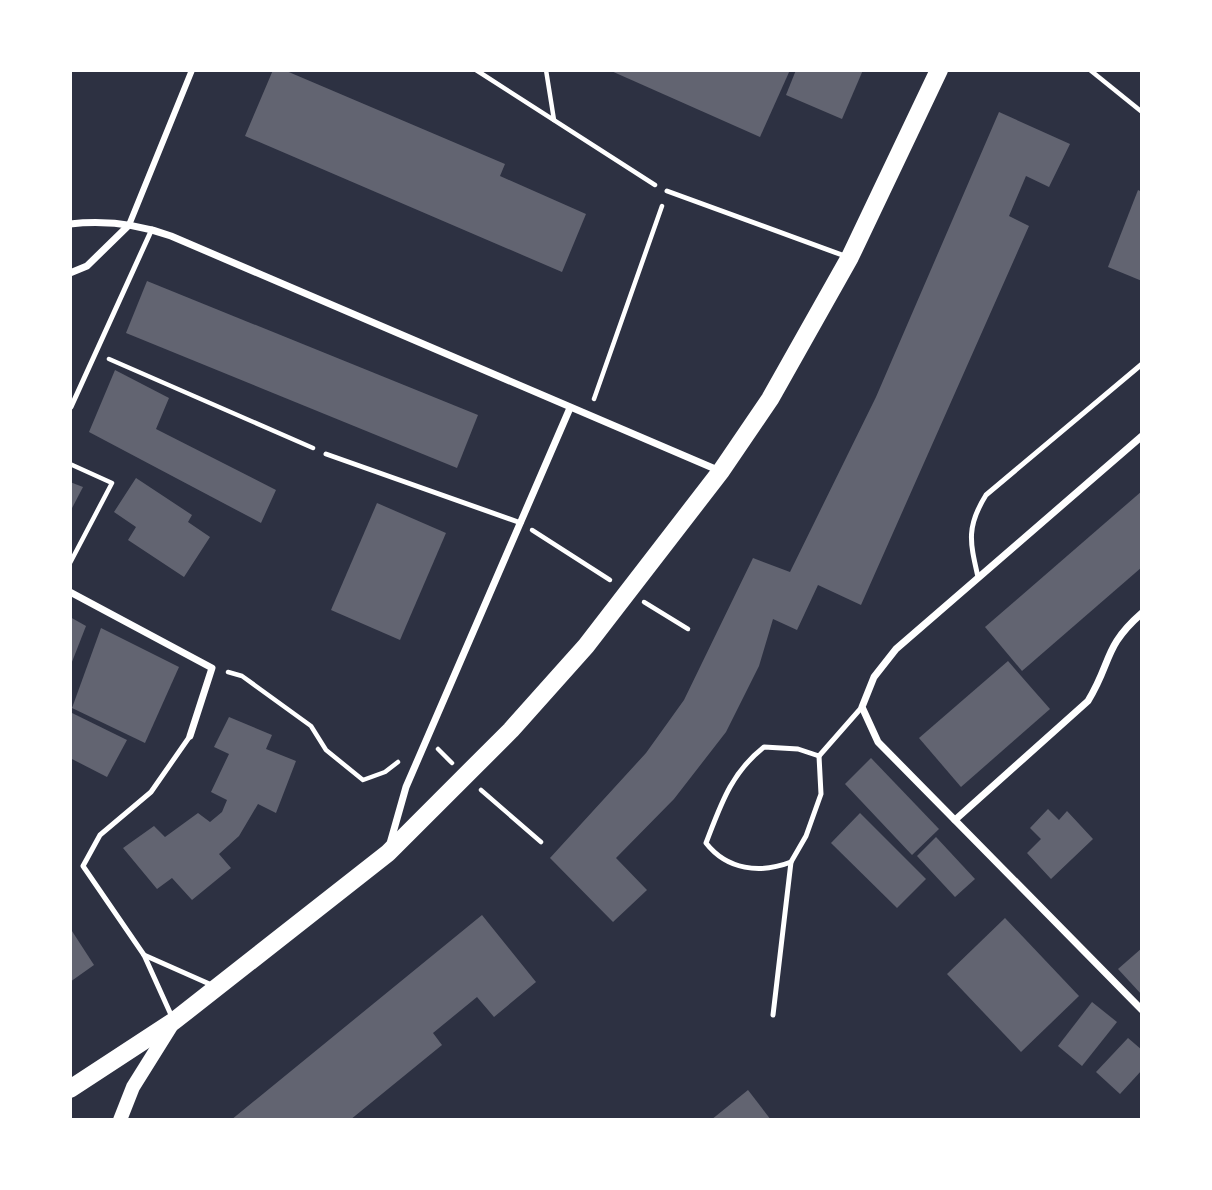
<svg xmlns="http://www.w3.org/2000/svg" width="1212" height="1190" font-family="'Fira Sans',sans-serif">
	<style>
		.building { fill: #626471 }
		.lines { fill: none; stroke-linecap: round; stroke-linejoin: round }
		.path { stroke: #fff; stroke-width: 4.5 }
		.service { stroke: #fff; stroke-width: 5 }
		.pedestrian { stroke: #fff; stroke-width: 6 }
		.minor { stroke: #fff; stroke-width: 7 }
		.secondary { stroke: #fff; stroke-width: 14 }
		.primary { stroke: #fff; stroke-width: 18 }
	</style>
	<rect width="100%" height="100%" fill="#2d3142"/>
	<g class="building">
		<polygon points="273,70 284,70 505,164 500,176 586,214 562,272 245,136"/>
		<polygon points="609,70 790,70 760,137"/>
		<polygon points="796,70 863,70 842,119 786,95"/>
		<polygon points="999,112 1070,144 1049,187 1026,176 1009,216 1029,226 861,605 818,585 797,630 773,619 759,666 726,732 674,799 616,858 647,890 613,922 550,858 646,753 684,700 753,558 790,572 876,397"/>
		<polygon points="1138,190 1142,192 1142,281 1108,267"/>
		<polygon points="147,281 478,415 457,468 126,333"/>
		<polygon points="115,370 169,398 156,429 276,490 261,523 89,432"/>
		<polygon points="136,478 192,515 188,522 210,537 184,577 128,540 136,527 114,512"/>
		<polygon points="70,482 83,487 70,512"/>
		<polygon points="1142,491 1142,567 1022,671 985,627"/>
		<polygon points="377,503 446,533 400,640 331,610"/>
		<polygon points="70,617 86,626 70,667"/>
		<polygon points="101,628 179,667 145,743 72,708"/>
		<polygon points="1008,661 1050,709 961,787 919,738"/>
		<polygon points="70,712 127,740 107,777 70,758"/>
		<polygon points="229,717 272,735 266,749 296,761 276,813 258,804 239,836 219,854 231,868 192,900 172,878 157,889 123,848 154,826 165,837 198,813 210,822 222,812 227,800 211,792 229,754 214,747"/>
		<polygon points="871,758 939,829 912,855 845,784"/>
		<polygon points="1048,809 1059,820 1067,811 1093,839 1051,879 1027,853 1041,839 1030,828"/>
		<polygon points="860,813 926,879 897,908 831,843"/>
		<polygon points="936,837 975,879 955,897 917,856"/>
		<polygon points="482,915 536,982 494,1017 477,997 433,1033 442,1045 350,1120 231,1120"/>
		<polygon points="1005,918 1079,996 1021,1052 947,974"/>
		<polygon points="70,928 94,965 70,982"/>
		<polygon points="1142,948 1142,995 1118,969"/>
		<polygon points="1092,1002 1117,1022 1082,1066 1058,1046"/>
		<polygon points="1128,1038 1142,1050 1142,1070 1120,1094 1096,1072"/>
		<polygon points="748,1090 771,1120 711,1120"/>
	</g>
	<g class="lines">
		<g class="path">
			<polyline points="476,70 655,185"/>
			<polyline points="546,70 554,120"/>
			<polyline points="1090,70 1142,112"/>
			<polyline points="109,359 313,448"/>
			<polyline points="594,399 662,206"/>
			<polyline points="70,464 112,483 70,563"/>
			<polyline points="532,530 610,580"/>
			<polyline points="644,602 688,629"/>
			<polyline points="228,672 242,676 311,726 326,750 363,780 385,772 398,762"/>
			<polyline points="438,749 452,763"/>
			<polyline points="481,790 541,842"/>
		</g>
		<g class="service">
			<polyline points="667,191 845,256"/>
			<polyline points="71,407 152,229"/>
			<polyline points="326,454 521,523"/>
			<path d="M 978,577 C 970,542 966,527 986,495 L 1142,364"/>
			<path d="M 791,862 C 760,874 727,870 706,843 C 721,804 731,773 764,747 L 798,749 L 819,756 L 862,707"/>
			<polyline points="144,955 214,986"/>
			<polyline points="773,1015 791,862 806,836 821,794 819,756"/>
			<polyline points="172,1017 144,955 83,866 100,835 151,792 190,736"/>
		</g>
		<polyline class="pedestrian" points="129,225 192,70"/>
		<g class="minor">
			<path d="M 70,224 C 105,220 138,224 171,236 L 720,471"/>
			<polyline points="70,273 87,266 129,225"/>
			<polyline points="1142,436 896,649 874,677 862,707 878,742 1142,1010"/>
			<polyline points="70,592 212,668 190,736"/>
			<path d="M 955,820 L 1088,701 C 1112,662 1103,647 1142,613"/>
			<polyline points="389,847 406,787 570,408"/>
		</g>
		<polyline class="secondary" points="120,1120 133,1087 173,1023"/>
		<polyline class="primary" points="70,1089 174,1021 388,853 511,730 586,646 721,471 770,399 850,257 939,70"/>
	</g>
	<rect width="1212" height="1190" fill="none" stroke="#ffffff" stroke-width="144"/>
</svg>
